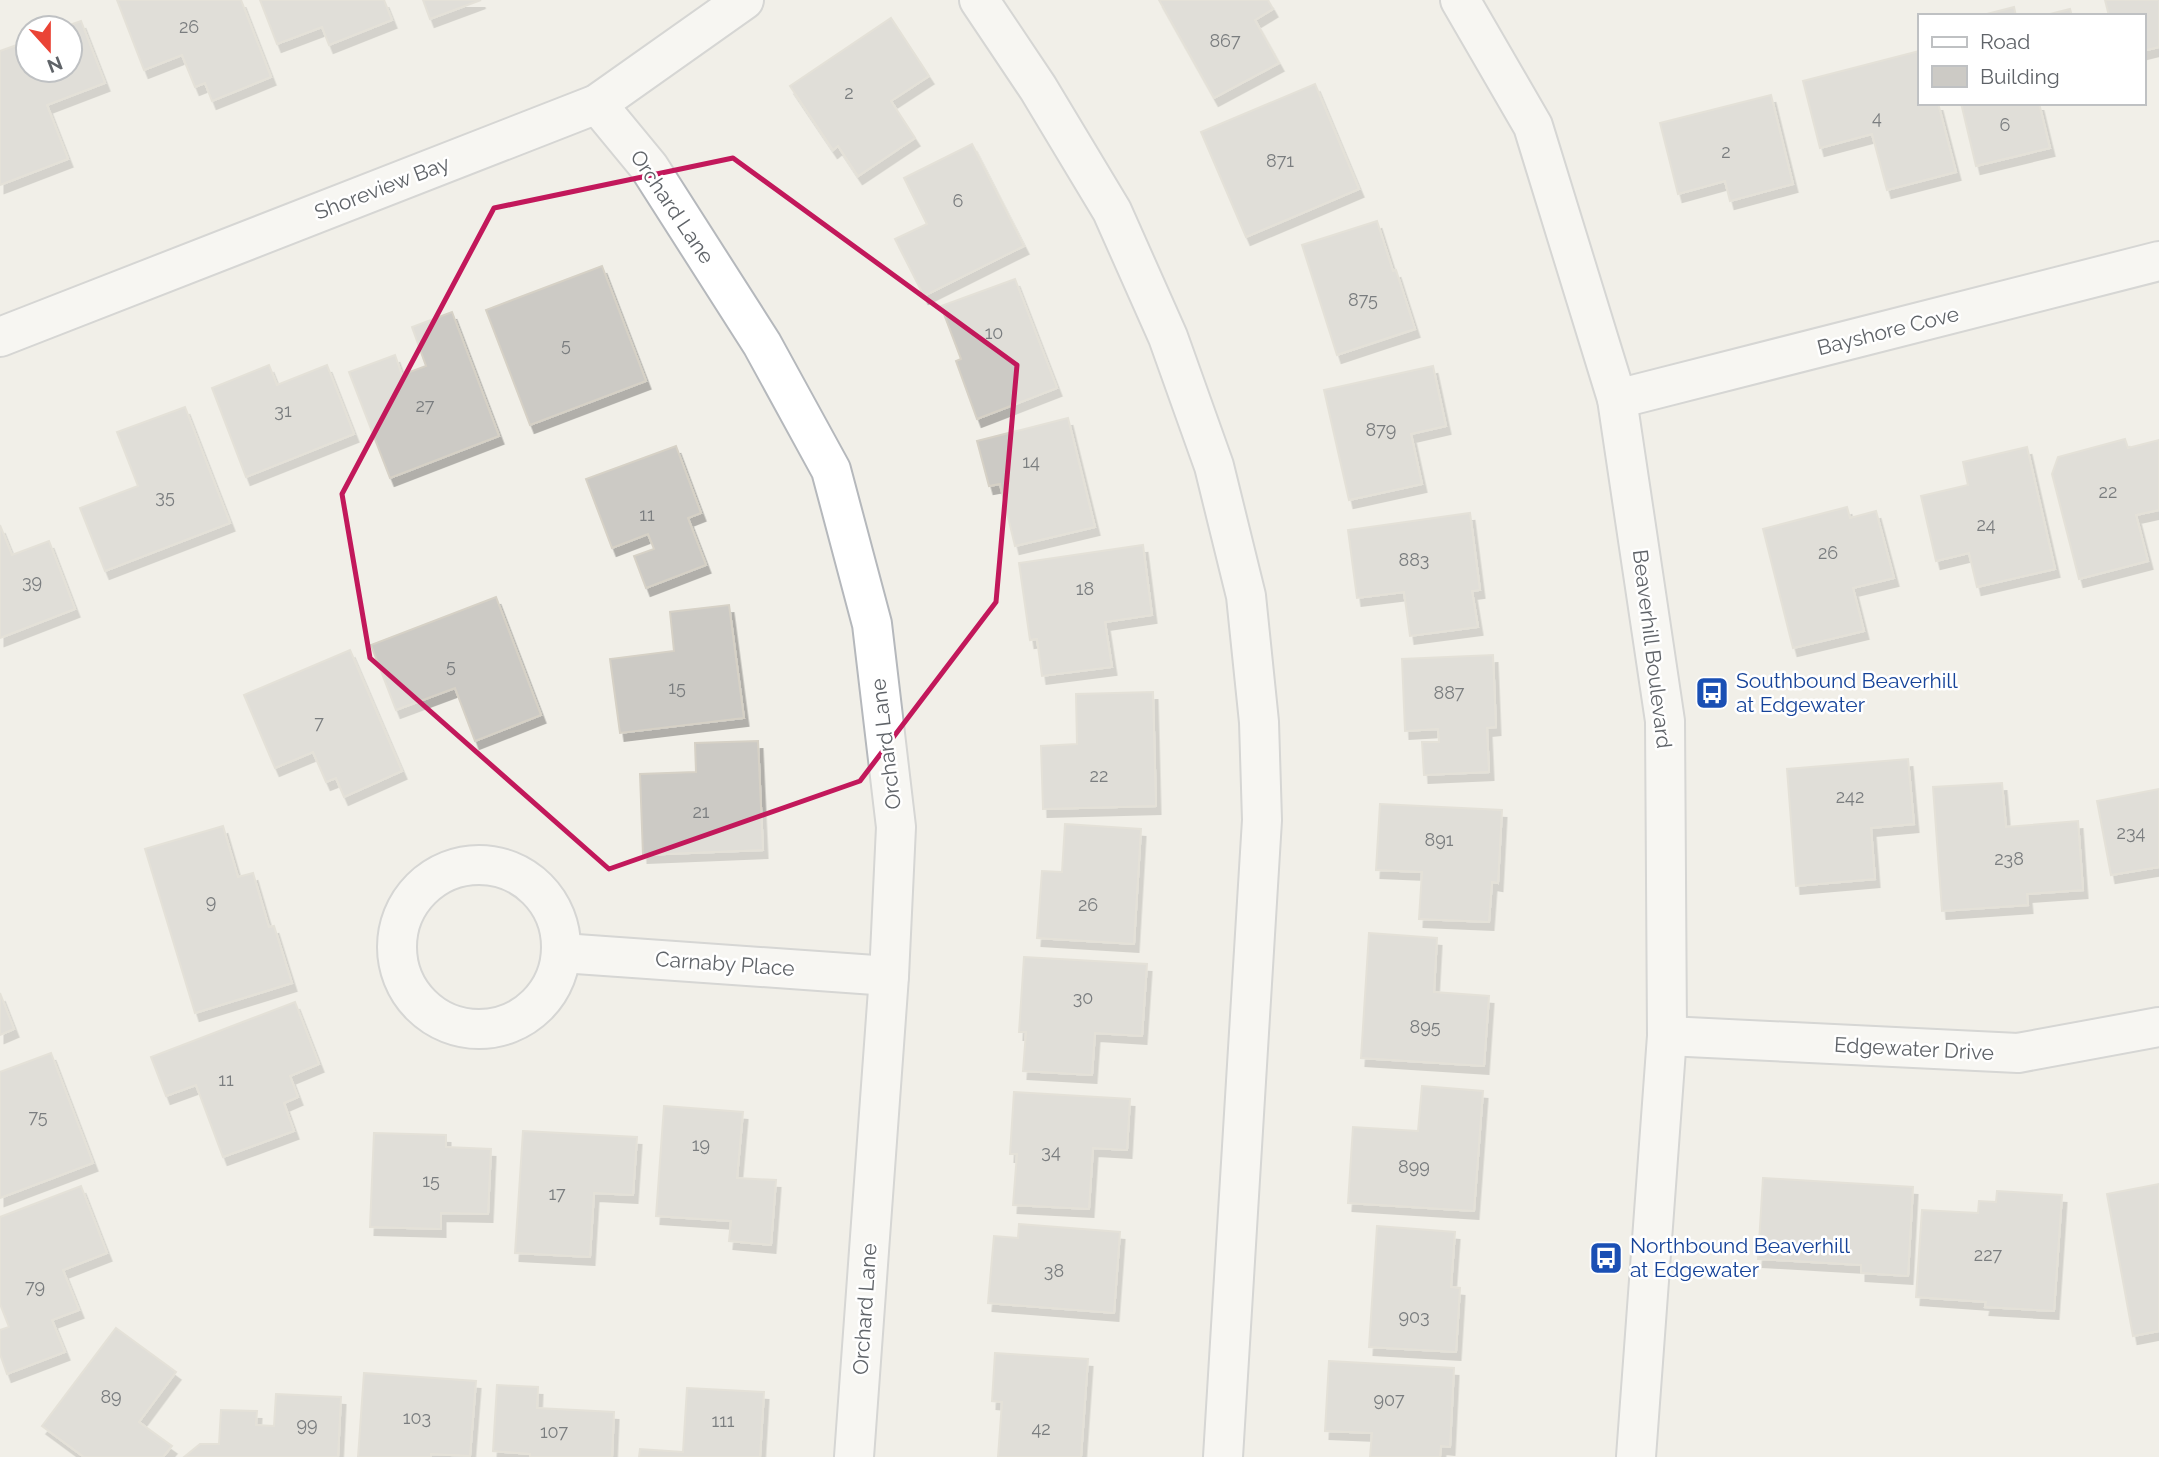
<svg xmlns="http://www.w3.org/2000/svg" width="2159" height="1457" font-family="Raleway,sans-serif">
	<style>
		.building { fill: #cccac5; stroke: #d6d1c6; stroke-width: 2; filter: url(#shadow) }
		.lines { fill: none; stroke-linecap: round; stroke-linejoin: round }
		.minor-casing { stroke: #b5b8bc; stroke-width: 42 }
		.minor { stroke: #fff; stroke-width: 38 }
		.marked { fill: none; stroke: #c2185b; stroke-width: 5; stroke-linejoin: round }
		.labels { text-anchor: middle; stroke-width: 5; stroke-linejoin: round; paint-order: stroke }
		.number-label { font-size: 18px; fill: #7a7d7f }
		.street-label { font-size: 21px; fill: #5f6368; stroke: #fff }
		.transit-label { font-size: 21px; fill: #164399; stroke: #fff; text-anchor: start }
	</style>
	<defs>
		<filter id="shadow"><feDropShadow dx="4.5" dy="8" stdDeviation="0" flood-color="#0004"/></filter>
	</defs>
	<rect width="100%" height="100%" fill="#f1efe8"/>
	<g class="building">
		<polygon points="117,0 241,0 271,77 212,101 205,83 195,87 182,55 144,70"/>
		<polygon points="260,0 384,0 392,20 329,45 322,27 277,44"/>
		<polygon points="423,0 481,0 430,19"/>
		<polygon points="1159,0 1268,0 1273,9 1255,20 1279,63 1214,98"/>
		<polygon points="2105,0 2159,0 2159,47 2143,51 2143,16 2109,16"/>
		<polygon points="2014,7 2016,16 1979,16"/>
		<polygon points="2070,9 2072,16 2042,16"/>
		<polygon points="891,18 929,76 891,101 915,138 858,176 838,146 833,150 790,86"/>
		<polygon points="81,21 105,83 47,105 68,159 0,185 0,51 28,41 28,70 70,70 70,28 61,28"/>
		<polygon points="1919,51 1919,103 1938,103 1956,172 1887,190 1872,134 1820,148 1803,81"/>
		<polygon points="1315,84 1359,189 1246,237 1201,132"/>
		<polygon points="1771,95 1793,184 1730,201 1725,181 1678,194 1660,123"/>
		<polygon points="1961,103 2039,103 2050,148 1976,166"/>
		<polygon points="972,144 1024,246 924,296 895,239 927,224 904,178"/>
		<polygon points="1377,221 1393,271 1396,270 1415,329 1337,355 1302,245"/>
		<polygon points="602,266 646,381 530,425 486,310"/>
		<polygon points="1015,279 1057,388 977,419 956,361 961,359 941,306"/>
		<polygon points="452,312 499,436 390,478 349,372 395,355 402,375 426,366 412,327"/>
		<polygon points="269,365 277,385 327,365 354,434 246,477 212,388"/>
		<polygon points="1433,366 1446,426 1411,434 1422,484 1349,500 1324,390"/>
		<polygon points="185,407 230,523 105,571 80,508 138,486 117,432"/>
		<polygon points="1068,418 1095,527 1015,546 1000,484 989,486 977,441"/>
		<polygon points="2125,439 2128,448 2159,440 2159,510 2136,515 2148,561 2079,579 2052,474 2058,457"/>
		<polygon points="676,446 701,513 688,518 706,565 646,588 634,556 654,549 648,534 612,548 586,479"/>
		<polygon points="2027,447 2055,569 1977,587 1969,553 1936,561 1921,496 1968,485 1963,462"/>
		<polygon points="1847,507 1850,518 1876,511 1894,578 1853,588 1864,631 1793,648 1763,529"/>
		<polygon points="1470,513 1480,590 1472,591 1478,627 1410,636 1404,592 1357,598 1348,530"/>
		<polygon points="0,525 12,555 49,541 75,609 0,638"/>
		<polygon points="1143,545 1152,615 1105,622 1112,667 1042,676 1037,639 1030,640 1019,563"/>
		<polygon points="496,597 541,715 475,741 455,688 396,710 371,645"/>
		<polygon points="729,605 744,718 620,733 610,659 674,651 670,612"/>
		<polygon points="350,650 402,771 344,797 336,778 326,782 313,752 275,768 244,695"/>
		<polygon points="1493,655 1496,727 1487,728 1489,772 1424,775 1422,742 1439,742 1438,729 1405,731 1402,659"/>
		<polygon points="1153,692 1156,806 1043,809 1041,746 1077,744 1076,694"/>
		<polygon points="758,741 763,850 643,855 640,774 696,772 695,743"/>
		<polygon points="1908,759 1914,824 1871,828 1875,879 1796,886 1787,769"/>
		<polygon points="2002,783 2006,827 2078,821 2083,890 2027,894 2028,905 1942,911 1933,787"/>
		<polygon points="2159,789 2159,867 2111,875 2097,801"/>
		<polygon points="1380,804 1502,810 1498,883 1492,882 1489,922 1419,919 1422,872 1376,870"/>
		<polygon points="1065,824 1141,829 1134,944 1037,938 1042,871 1062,872"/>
		<polygon points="223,826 238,877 253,873 269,927 274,926 292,983 195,1013 145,849"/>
		<polygon points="1369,933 1437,938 1434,992 1489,996 1484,1066 1361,1058"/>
		<polygon points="1024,957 1147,964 1142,1036 1095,1033 1092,1075 1023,1071 1026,1032 1019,1032"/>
		<polygon points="0,993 14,1029 0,1035"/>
		<polygon points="295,1002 319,1064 290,1076 298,1097 284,1103 294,1131 223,1157 196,1085 166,1096 151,1057"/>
		<polygon points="51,1053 93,1163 0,1198 0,1072"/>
		<polygon points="1422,1086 1483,1091 1474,1211 1348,1203 1353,1127 1418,1131"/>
		<polygon points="1014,1092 1130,1099 1127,1150 1093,1148 1089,1209 1013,1205 1017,1154 1010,1154"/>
		<polygon points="664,1106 743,1112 737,1178 776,1180 771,1245 729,1241 731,1221 656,1216"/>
		<polygon points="523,1131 637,1137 633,1195 594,1193 590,1257 515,1253"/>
		<polygon points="374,1133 446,1135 446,1147 491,1149 488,1214 441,1213 441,1229 370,1227"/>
		<polygon points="1763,1178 1913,1187 1908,1276 1861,1273 1861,1265 1758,1259"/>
		<polygon points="2159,1184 2159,1331 2133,1336 2107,1194"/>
		<polygon points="81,1186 107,1253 63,1270 79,1310 52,1320 65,1352 7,1374 0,1354 0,1330 9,1327 0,1304 0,1217"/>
		<polygon points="1997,1191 2062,1195 2054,1311 1985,1307 1986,1302 1916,1297 1922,1210 1978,1213 1979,1201 1996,1202"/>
		<polygon points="1019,1224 1120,1232 1114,1313 988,1303 994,1236 1018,1238"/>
		<polygon points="1377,1226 1455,1232 1451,1287 1460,1288 1456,1352 1369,1347"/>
		<polygon points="116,1328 176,1372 139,1422 172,1446 163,1457 84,1457 42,1426"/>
		<polygon points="995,1353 1088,1359 1081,1457 998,1457 1002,1402 992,1401"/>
		<polygon points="1329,1361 1454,1368 1450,1447 1441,1446 1440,1457 1370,1457 1372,1433 1325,1431"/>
		<polygon points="364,1373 476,1381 470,1456 431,1454 431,1457 358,1457"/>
		<polygon points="497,1385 538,1387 537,1408 614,1412 612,1457 530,1457 530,1454 493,1451"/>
		<polygon points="687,1388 764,1392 760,1457 639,1457 640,1449 683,1452"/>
		<polygon points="276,1394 341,1397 338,1457 184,1457 200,1444 219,1444 221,1410 257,1411 256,1425 274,1426"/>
	</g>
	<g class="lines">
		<defs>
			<g id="minor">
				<polyline points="979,0 1038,88 1112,211 1168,337 1214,466 1246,596 1259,722 1262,820 1223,1457"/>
				<polyline points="1460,0 1533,126 1617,399 1665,721 1667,1036 1636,1457"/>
				<polyline points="597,104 649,167 762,344 831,470 872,624 896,827 889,976 854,1457"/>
				<polyline points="0,337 597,104 744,0"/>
				<polyline points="1617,399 2159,261"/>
				<circle cx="479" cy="947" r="82"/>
				<polyline points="562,953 889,976"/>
				<polyline points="1667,1036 2018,1053 2159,1027"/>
			</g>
		</defs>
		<use href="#minor" class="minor-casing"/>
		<use href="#minor" class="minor"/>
	</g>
	<path d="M0 0H2159V1457H0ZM 733,158 L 1017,365 L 996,602 L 860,781 L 609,869 L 370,658 L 342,494 L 494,208 Z" fill="#f1efe8" fill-opacity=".55" fill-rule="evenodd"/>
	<path class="marked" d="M 733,158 L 1017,365 L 996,602 L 860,781 L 609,869 L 370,658 L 342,494 L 494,208 Z"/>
	<defs>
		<symbol id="bus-square" viewBox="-11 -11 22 22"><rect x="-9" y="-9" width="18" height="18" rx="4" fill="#1a4fb4" stroke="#fff"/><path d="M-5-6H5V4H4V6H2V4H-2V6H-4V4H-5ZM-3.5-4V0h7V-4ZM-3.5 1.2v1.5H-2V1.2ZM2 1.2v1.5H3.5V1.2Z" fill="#fff"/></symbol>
	</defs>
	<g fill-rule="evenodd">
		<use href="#bus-square" x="1693" y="674" width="38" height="38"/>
		<use href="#bus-square" x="1587" y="1239" width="38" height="38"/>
	</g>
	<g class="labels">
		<g class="number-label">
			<text x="189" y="33">26</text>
			<text x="1225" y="47">867</text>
			<text x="849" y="99">2</text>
			<text x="1877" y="124">4</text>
			<text x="2005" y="131">6</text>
			<text x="1726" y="158">2</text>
			<text x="1280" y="167">871</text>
			<text x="958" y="207">6</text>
			<text x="1363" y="306">875</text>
			<text x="994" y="339">10</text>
			<text x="566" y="351">5</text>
			<text x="425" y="412">27</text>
			<text x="283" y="417">31</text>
			<text x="1381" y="436">879</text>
			<text x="1031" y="468">14</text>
			<text x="2108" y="498">22</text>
			<text x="165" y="503">35</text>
			<text x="647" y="521">11</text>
			<text x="1986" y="531">24</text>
			<text x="1828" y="559">26</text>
			<text x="1414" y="566">883</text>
			<text x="32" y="588">39</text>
			<text x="1085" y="595">18</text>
			<text x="451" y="672">5</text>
			<text x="677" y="694">15</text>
			<text x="1449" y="699">887</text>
			<text x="319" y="729">7</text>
			<text x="1099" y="782">22</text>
			<text x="1850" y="803">242</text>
			<text x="701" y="818">21</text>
			<text x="2131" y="839">234</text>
			<text x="1439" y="846">891</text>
			<text x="2009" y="865">238</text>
			<text x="211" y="908">9</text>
			<text x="1088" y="911">26</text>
			<text x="1083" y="1004">30</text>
			<text x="1425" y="1033">895</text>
			<text x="226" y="1086">11</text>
			<text x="38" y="1123">75</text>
			<text x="701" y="1151">19</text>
			<text x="1051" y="1158">34</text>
			<text x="1414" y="1173">899</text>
			<text x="431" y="1187">15</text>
			<text x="557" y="1200">17</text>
			<text x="1988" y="1261">227</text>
			<text x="1054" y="1277">38</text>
			<text x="35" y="1293">79</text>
			<text x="1414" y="1323">903</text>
			<text x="111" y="1403">89</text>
			<text x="1389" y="1406">907</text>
			<text x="417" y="1424">103</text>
			<text x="723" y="1427">111</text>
			<text x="307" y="1431">99</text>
			<text x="1041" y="1435">42</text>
			<text x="554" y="1438">107</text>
		</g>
		<g class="street-label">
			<text transform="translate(382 188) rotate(-21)" y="7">Shoreview Bay</text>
			<text transform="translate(672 207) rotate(56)" y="7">Orchard Lane</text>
			<text transform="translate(1888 331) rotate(-14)" y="7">Bayshore Cove</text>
			<text transform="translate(1652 649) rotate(83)" y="7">Beaverhill Boulevard</text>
			<text transform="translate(886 744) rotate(-97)" y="7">Orchard Lane</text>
			<text transform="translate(725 964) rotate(4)" y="7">Carnaby Place</text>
			<text transform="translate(1914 1049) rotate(3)" y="7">Edgewater Drive</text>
			<text transform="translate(865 1309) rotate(-86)" y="7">Orchard Lane</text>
		</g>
		<g class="transit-label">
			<text x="1736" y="688">Southbound Beaverhill<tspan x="1736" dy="24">at Edgewater</tspan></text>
			<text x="1630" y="1253">Northbound Beaverhill<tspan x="1630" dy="24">at Edgewater</tspan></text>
		</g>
	</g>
	<rect x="1918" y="14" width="228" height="91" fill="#ffffff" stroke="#bfc1c3" stroke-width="2"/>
	<rect x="1932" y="37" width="35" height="10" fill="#ffffff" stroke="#bfc1c3" stroke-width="2"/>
	<text x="1980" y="49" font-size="21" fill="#5f6368">Road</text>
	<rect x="1932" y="66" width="35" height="21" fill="#cccac5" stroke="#bfc1c3" stroke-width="2"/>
	<text x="1980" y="84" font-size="21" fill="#5f6368">Building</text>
	<g transform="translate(49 49) rotate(159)"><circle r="33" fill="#ffffff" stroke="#bfc1c3" stroke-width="2"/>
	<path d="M0-5L12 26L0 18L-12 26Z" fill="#ea4335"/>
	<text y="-10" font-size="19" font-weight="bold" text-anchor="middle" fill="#5f6368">N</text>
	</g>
</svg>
